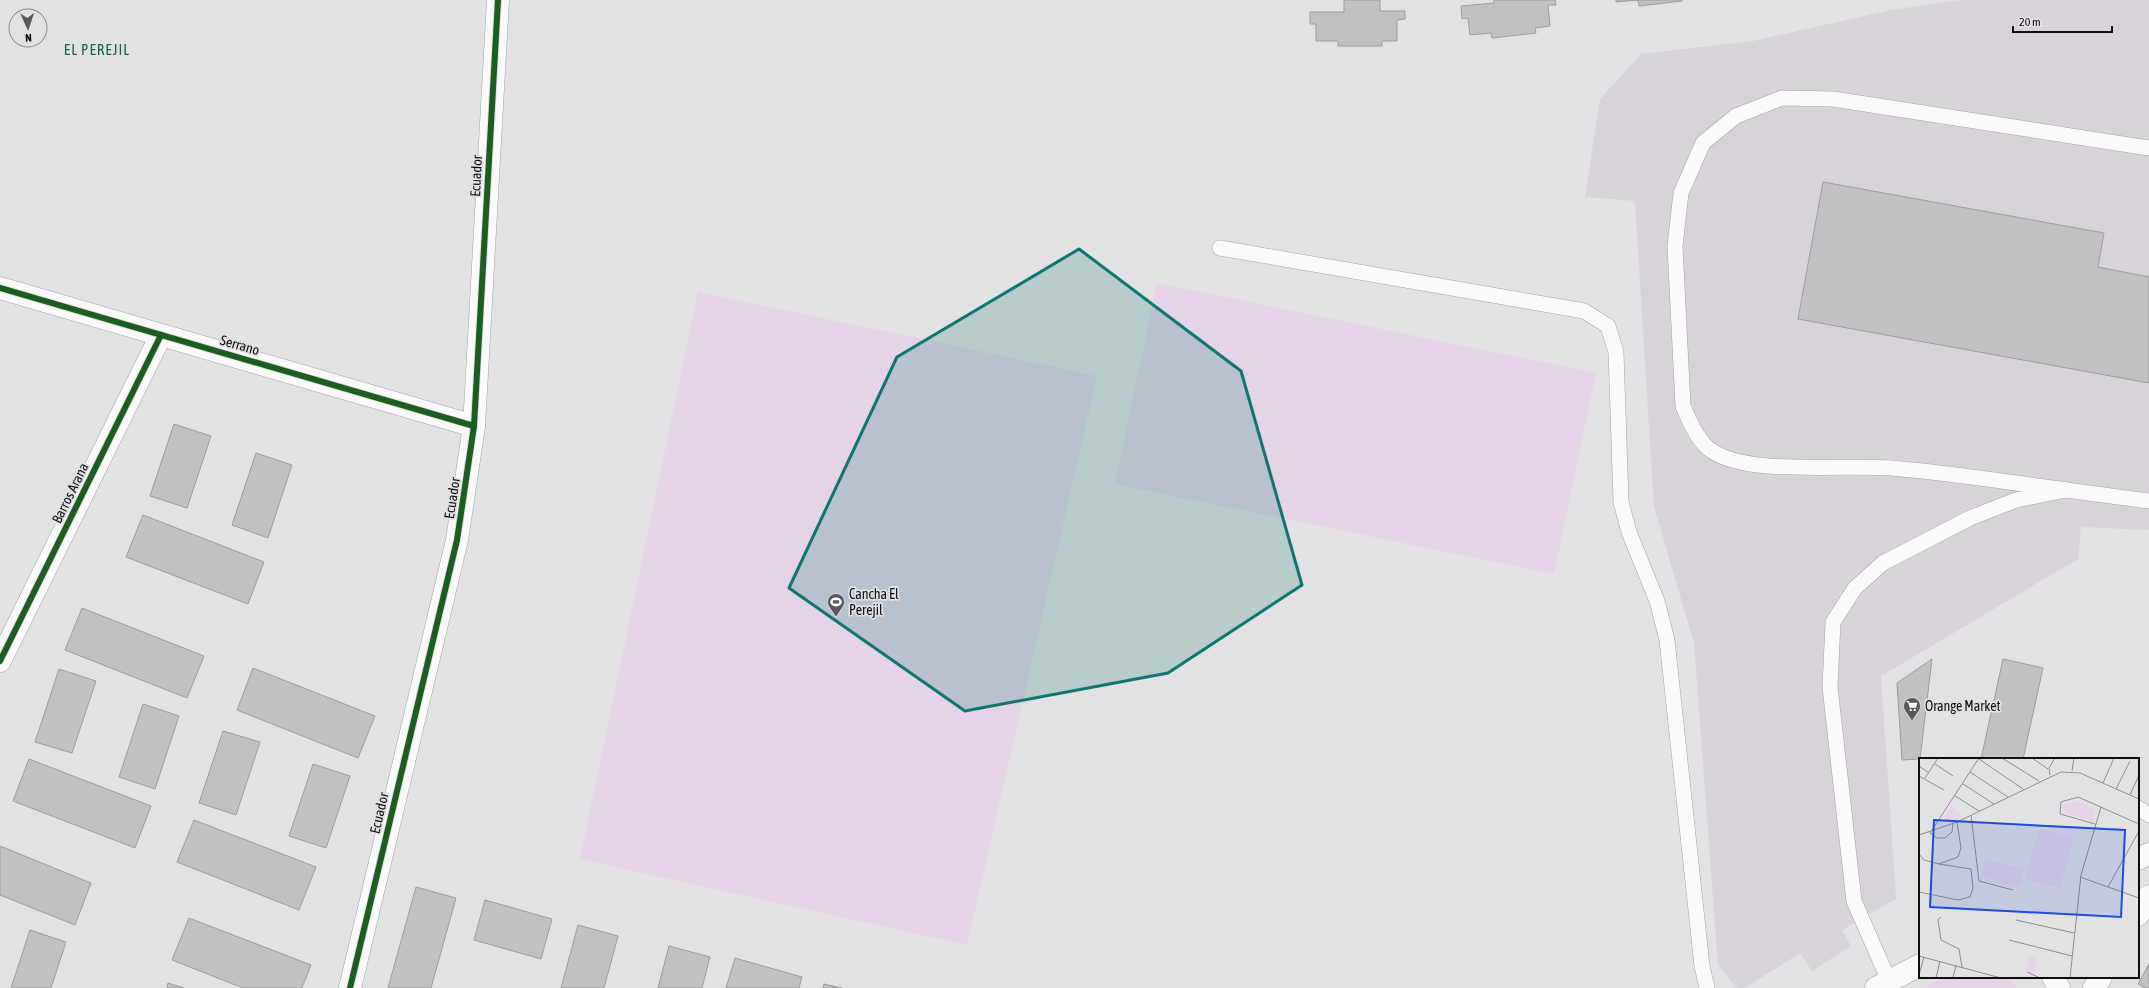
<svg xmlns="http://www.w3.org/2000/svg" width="2149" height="988" font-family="'Asap Condensed',sans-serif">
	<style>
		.built { fill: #d8d3d9 }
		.green { fill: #e4d4e5 }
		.building { fill: #c1c0c2; stroke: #9d9c9e }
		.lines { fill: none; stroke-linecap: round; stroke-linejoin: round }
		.service-casing { stroke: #a5a3a5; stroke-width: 16 }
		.minor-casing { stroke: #a5a3a5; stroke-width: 23 }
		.secondary-casing { stroke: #a5a3a5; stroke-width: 23 }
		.service { stroke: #fbfafb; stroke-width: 15 }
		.minor { stroke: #fbfafb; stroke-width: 22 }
		.secondary { stroke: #fbfafb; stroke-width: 22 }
		.cycleway-casing { stroke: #e3e0e4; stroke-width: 8 }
		.cycleway { stroke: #1b5e20; stroke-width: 6 }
		.marked { fill: #0f766e; fill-opacity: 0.2; stroke: #0f766e; stroke-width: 3; stroke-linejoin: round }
		.labels { text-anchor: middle; stroke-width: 3.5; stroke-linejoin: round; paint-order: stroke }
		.street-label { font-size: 14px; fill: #100f10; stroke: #e3e0e4 }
		.poi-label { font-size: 14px; fill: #100f10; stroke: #e3e0e4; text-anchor: start }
		.neighbourhood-label { font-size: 15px; letter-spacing: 1px; fill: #146553; stroke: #e3e0e4 }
		.inset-road { fill: none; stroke: #8e8d8f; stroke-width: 1 }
		.view { fill: #1d4ed8; fill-opacity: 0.15; stroke: #1d4ed8; stroke-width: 2 }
		.inset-edge { fill: none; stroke: #100f10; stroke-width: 2 }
	</style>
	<rect width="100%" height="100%" fill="#e2e1e3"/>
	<polygon class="built" points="1961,0 2149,0 2149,530 2081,527 2078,559 1881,676 1896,899 1842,930 1851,946 1812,971 1800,953 1745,988 1737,988 1718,965 1694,643 1654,507 1635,201 1585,197 1600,99 1641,54 1753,41 1891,10"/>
	<g class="green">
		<polygon points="1157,283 1596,373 1554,574 1115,484"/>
		<polygon points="698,292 1097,376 967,945 580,859"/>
		<polygon points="1944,977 2010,977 2016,988 1924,988"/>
	</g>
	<g class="building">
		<polygon points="1344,0 1380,0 1380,11 1405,11 1405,19 1397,20 1397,41 1382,41 1382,46 1338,46 1338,41 1316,41 1316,24 1310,24 1310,12 1344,12"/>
		<polygon points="1494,0 1555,0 1556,5 1548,5 1550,26 1535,28 1536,33 1492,38 1491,33 1470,35 1468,18 1462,19 1461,6 1494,3"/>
		<polygon points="1616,0 1682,0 1682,1 1639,6 1638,0 1616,2"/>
		<polygon points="1823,182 2104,233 2098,267 2149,277 2149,383 1798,319"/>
		<polygon points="174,424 211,436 187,508 150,496"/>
		<polygon points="256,453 292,465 268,538 232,525"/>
		<polygon points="143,515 264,562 248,604 126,557"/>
		<polygon points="82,608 204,656 187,698 65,650"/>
		<polygon points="1932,659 1920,759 1902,760 1897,683"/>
		<polygon points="2003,659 2043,668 2023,759 1981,759"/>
		<polygon points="253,668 375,716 358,758 237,710"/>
		<polygon points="59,669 96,681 72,753 35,742"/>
		<polygon points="143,704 179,716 155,789 119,777"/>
		<polygon points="223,731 260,742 236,815 199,803"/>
		<polygon points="29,759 151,806 135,848 13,801"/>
		<polygon points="313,764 350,776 326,848 289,836"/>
		<polygon points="194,820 316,867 299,910 177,862"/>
		<polygon points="0,846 91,883 75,925 0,895"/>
		<polygon points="416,887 456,898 431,988 388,988"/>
		<polygon points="485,900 552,919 541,959 474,940"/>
		<polygon points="189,918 311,965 302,988 243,988 172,960"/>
		<polygon points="578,925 618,936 604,988 561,988"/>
		<polygon points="30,930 66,942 51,988 11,988"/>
		<polygon points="669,946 710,957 702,988 658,988"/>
		<polygon points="735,958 802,977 799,988 726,988"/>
		<polygon points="2149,964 2149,988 2145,988 2138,984"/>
		<polygon points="168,983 184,988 167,988"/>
		<polygon points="824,984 842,988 823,988"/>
	</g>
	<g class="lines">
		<defs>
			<g id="service">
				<polyline points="1220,248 1584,311 1608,326 1616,352 1621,502 1629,532 1657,601 1667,640 1702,966 1707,988"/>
				<path d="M 2066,490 C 2008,482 1950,473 1891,468 C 1845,464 1749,476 1712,451 C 1699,443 1688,419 1683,406 L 1675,246 L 1681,193 L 1703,143 L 1736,116 L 1782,98 L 1833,99 L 2149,148"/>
				<polyline points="2138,808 2149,815"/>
				<polyline points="1889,981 1854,901 1830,687 1833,622 1855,588 1883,563 1970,518 2016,500 2066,490 2149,501"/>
			</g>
			<g id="minor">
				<polyline points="0,288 474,426"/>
				<polyline points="0,661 161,335"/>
				<polyline points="2138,915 2149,896"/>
				<polyline points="2053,977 2059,988"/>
				<polyline points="350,988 457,540 474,426 498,0"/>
				<polyline points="2094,988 2101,977"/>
			</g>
			<g id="secondary">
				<polyline points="2138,859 2149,854"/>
				<polyline points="1876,988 1920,965"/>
			</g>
		</defs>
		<use href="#service" class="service-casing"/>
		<use href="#minor" class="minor-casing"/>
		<use href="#secondary" class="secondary-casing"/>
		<use href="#service" class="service"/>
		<use href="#minor" class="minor"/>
		<use href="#secondary" class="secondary"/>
		<defs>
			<g id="cycleway">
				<polyline points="0,288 474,426"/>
				<polyline points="0,661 161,335"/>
				<polyline points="350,988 457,540 474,426 498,0"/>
			</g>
		</defs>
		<use href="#cycleway" class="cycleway-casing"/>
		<use href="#cycleway" class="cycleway"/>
	</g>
	<path class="marked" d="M 1079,249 L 1241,371 L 1302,585 L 1168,673 L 965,711 L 789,588 L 897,357 Z"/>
	<defs>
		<symbol id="stadium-pin" viewBox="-11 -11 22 30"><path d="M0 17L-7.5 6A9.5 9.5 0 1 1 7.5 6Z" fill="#5a585a" stroke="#e3e0e4"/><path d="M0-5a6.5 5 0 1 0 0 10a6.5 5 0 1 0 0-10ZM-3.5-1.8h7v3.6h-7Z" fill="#fff"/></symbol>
		<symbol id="supermarket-pin" viewBox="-11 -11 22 30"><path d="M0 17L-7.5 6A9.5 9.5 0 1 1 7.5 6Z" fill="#5a585a" stroke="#e3e0e4"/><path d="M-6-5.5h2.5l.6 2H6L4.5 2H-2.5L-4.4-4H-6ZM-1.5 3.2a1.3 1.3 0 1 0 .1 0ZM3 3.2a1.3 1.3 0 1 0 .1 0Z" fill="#fff"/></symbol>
	</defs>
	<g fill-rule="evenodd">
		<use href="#stadium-pin" x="826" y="592" width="20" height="27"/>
		<use href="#supermarket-pin" x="1902" y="696" width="20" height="27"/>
	</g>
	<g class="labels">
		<g class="street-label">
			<text transform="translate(476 176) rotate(-87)" y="5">Ecuador</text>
			<text transform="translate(240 345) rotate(16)" y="5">Serrano</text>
			<text transform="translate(70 493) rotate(-64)" y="5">Barros Arana</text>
			<text transform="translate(452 498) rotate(-81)" y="5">Ecuador</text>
			<text transform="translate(379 813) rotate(-77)" y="5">Ecuador</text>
		</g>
		<g class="poi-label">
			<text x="849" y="599">Cancha El<tspan x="849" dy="16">Perejil</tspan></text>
			<text x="1925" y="711">Orange Market</text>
		</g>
		<g class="neighbourhood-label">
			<text x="97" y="55">EL PEREJIL</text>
		</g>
	</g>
	<g transform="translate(1919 758)">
		<rect width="220" height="220" fill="#e2e1e3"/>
		<path d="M 160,43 L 170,46 L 165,61 L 144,55 L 144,46 ZM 170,48 L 177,50 L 173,64 L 166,61 ZM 33,49 L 44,58 L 29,66 L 25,59 ZM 120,71 L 154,80 L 141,130 L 106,121 ZM 66,101 L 105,111 L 100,129 L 62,119 ZM 111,197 L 119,200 L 115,214 L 107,211 Z" fill="#e4d4e5"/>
		<path class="inset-road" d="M 83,0 L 120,23M 113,0 L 129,11M 60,1 L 104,31M 16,6 L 34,18M 0,8 L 10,15M 153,13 L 155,0M 51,14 L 89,39M 131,17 L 130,10 L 136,0M 0,18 L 25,32M 6,20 L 19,0M 184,25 L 195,0M 44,26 L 75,46M 197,31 L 211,3M 211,37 L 220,17M 36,38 L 60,53M 52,57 L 60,123 L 94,132M 34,65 L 33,74 L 26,80 L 18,80 L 11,75 L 60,0M 176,66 L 141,56 L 142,44 L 159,39 L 220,66M 0,77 L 38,64 L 142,14 L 161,15 L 220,41M 0,96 L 5,102 L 20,106 L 39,99 L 42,90 L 38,64M 161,119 L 220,140M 189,129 L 220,73M 0,134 L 39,142 L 51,139 L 54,130 L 52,111 L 20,106M 22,159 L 19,162 L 22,182 L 40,191 L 43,209M 97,162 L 155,175M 90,182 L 153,198M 0,198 L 82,220M 108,214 L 121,220M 0,217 L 5,199M 17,220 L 21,203M 34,220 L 37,207M 151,220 L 162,117 L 182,49"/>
		<path class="view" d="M 15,62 L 206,72 L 202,159 L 11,149 Z"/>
		<rect width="220" height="220" class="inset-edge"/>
	</g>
	<g transform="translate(28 28) rotate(177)"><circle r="19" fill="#e3e0e4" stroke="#8f8c8f"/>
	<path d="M0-3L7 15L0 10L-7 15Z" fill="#5a585a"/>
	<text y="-6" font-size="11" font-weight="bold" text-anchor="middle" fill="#100f10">N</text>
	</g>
	<path d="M2013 26v6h99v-6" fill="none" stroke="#100f10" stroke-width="2"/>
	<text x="2019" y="26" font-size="12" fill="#100f10" stroke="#e3e0e4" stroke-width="3" paint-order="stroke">20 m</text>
</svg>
